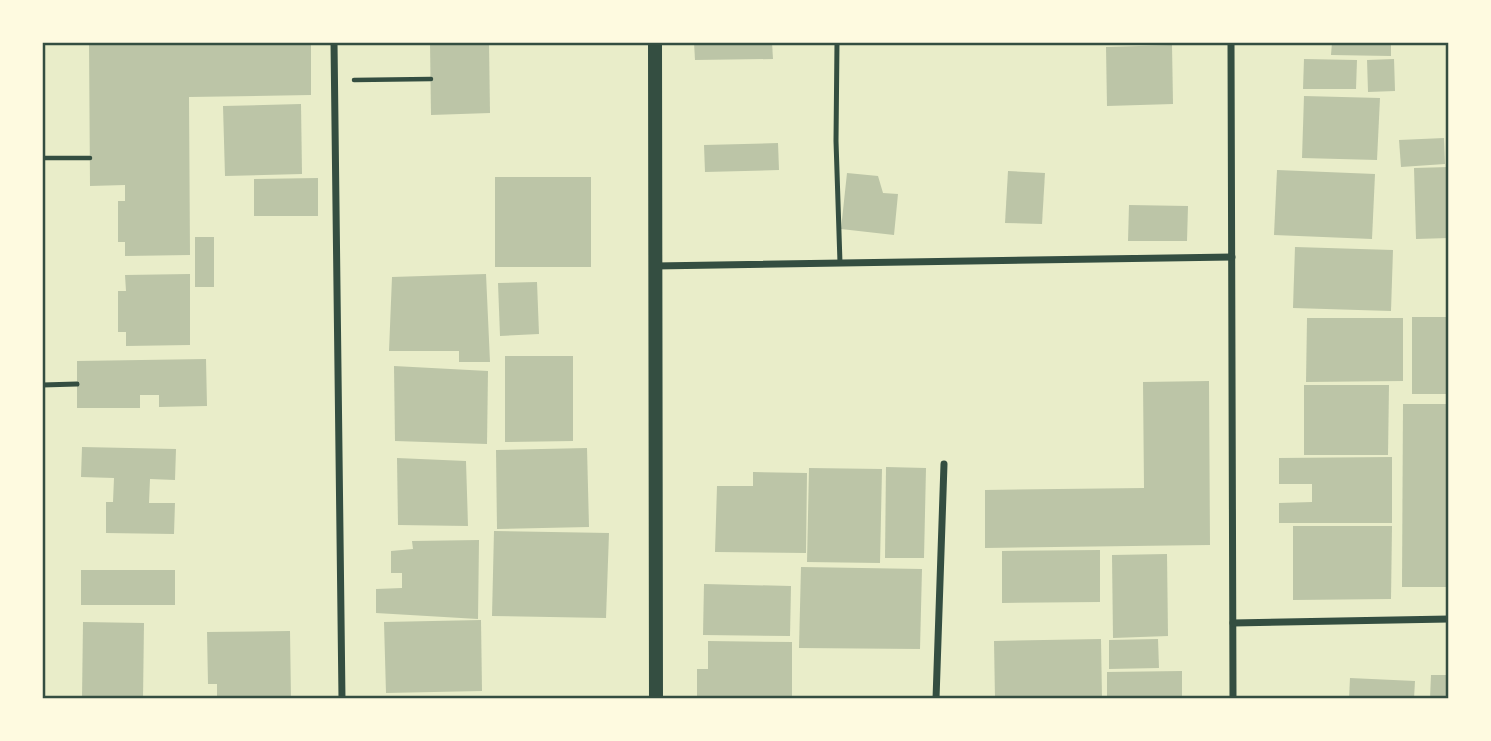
<svg xmlns="http://www.w3.org/2000/svg" width="1491" height="741" font-family="'Golos Text',sans-serif">
	<style>
		.building { fill: #bcc5a7 }
		.lines { fill: none; stroke-linecap: round; stroke-linejoin: round }
		.path { stroke: #344e41; stroke-width: 4.5 }
		.service { stroke: #344e41; stroke-width: 5 }
		.minor { stroke: #344e41; stroke-width: 7 }
		.secondary { stroke: #344e41; stroke-width: 14 }
		.neatline { fill: none; stroke: #344e41; stroke-width: 2.5 }
	</style>
	<rect width="100%" height="100%" fill="#e9edc9"/>
	<g class="building">
		<polygon points="89,42 311,42 311,95 189,97 190,255 125,256 125,242 118,242 118,201 125,201 125,185 90,186"/>
		<polygon points="430,42 489,42 490,113 431,115"/>
		<polygon points="694,42 772,42 773,59 695,60"/>
		<polygon points="1332,42 1391,42 1391,56 1331,55"/>
		<polygon points="1172,45 1173,104 1107,106 1106,47"/>
		<polygon points="1304,59 1357,60 1356,89 1303,89"/>
		<polygon points="1394,59 1395,91 1368,92 1367,60"/>
		<polygon points="1304,96 1380,98 1377,160 1302,158"/>
		<polygon points="301,104 302,174 225,176 223,106"/>
		<polygon points="1444,138 1445,164 1401,167 1399,140"/>
		<polygon points="778,143 779,170 705,172 704,145"/>
		<polygon points="1449,167 1449,238 1416,239 1414,168"/>
		<polygon points="1277,170 1375,174 1372,239 1274,235"/>
		<polygon points="1008,171 1045,173 1042,224 1005,223"/>
		<polygon points="847,173 878,176 883,193 898,194 894,235 841,229"/>
		<rect x="495" y="177" width="96" height="90"/>
		<polygon points="318,178 318,216 254,216 254,179"/>
		<polygon points="1129,205 1188,206 1187,241 1128,241"/>
		<rect x="195" y="237" width="19" height="50"/>
		<polygon points="1295,247 1393,250 1391,311 1293,308"/>
		<polygon points="190,274 190,345 126,346 126,332 118,332 118,291 126,291 125,275"/>
		<polygon points="486,274 490,362 459,362 459,351 389,351 392,277"/>
		<polygon points="537,282 539,334 500,336 498,283"/>
		<rect x="1412" y="317" width="37" height="77"/>
		<polygon points="1307,318 1403,318 1403,381 1306,382"/>
		<polygon points="505,356 573,356 573,441 505,442"/>
		<polygon points="206,359 207,406 159,407 159,395 140,395 140,408 77,408 77,361"/>
		<polygon points="394,366 488,371 487,444 395,441"/>
		<polygon points="1209,381 1210,545 985,548 985,490 1144,488 1143,382"/>
		<polygon points="1304,385 1389,385 1388,455 1304,455"/>
		<polygon points="1403,404 1449,404 1449,587 1402,587"/>
		<polygon points="82,447 176,449 175,480 150,479 149,503 175,503 174,534 106,533 106,502 113,502 114,478 81,477"/>
		<polygon points="587,448 589,527 497,529 496,450"/>
		<polygon points="1392,457 1392,523 1279,523 1279,503 1312,502 1312,484 1279,484 1279,458"/>
		<polygon points="397,458 466,461 468,526 398,525"/>
		<polygon points="886,467 926,468 924,558 885,558"/>
		<polygon points="809,468 882,469 880,563 807,562"/>
		<polygon points="753,472 807,473 806,553 715,552 717,486 753,486"/>
		<polygon points="1293,526 1392,526 1391,599 1293,600"/>
		<polygon points="494,531 609,533 606,618 492,616"/>
		<polygon points="479,540 478,619 376,613 376,589 402,588 402,573 391,573 391,551 413,549 412,541"/>
		<polygon points="1100,550 1100,602 1002,603 1002,551"/>
		<polygon points="1167,554 1168,636 1113,638 1112,555"/>
		<polygon points="801,567 922,569 920,649 799,648"/>
		<rect x="81" y="570" width="94" height="35"/>
		<polygon points="704,584 791,586 790,636 703,635"/>
		<polygon points="481,620 482,691 386,693 384,622"/>
		<polygon points="83,622 144,623 143,699 82,699"/>
		<polygon points="290,631 291,699 217,699 217,684 208,684 207,632"/>
		<polygon points="1101,639 1102,699 995,699 994,641"/>
		<polygon points="1158,639 1159,668 1109,669 1109,640"/>
		<polygon points="708,641 792,642 792,699 697,699 697,669 708,669"/>
		<polygon points="1182,671 1182,699 1107,699 1107,672"/>
		<polygon points="1431,675 1449,675 1449,699 1430,699"/>
		<polygon points="1350,678 1415,681 1414,699 1349,699"/>
		<polygon points="494,696 494,699 445,699 445,697"/>
	</g>
	<g class="lines">
		<g class="path">
			<polyline points="354,80 431,79"/>
			<polyline points="42,158 90,158"/>
		</g>
		<g class="service">
			<polyline points="837,42 836,141 840,263"/>
			<polyline points="42,385 77,384"/>
		</g>
		<g class="minor">
			<polyline points="334,42 342,699"/>
			<polyline points="1231,42 1233,699"/>
			<polyline points="655,266 1232,257"/>
			<polyline points="1233,623 1449,619"/>
			<polyline points="936,699 944,464"/>
		</g>
		<polyline class="secondary" points="655,42 656,699"/>
	</g>
	<rect width="1491" height="741" fill="none" stroke="#fefae0" stroke-width="88"/>
	<rect x="44" y="44" width="1403" height="653" class="neatline"/>
</svg>
